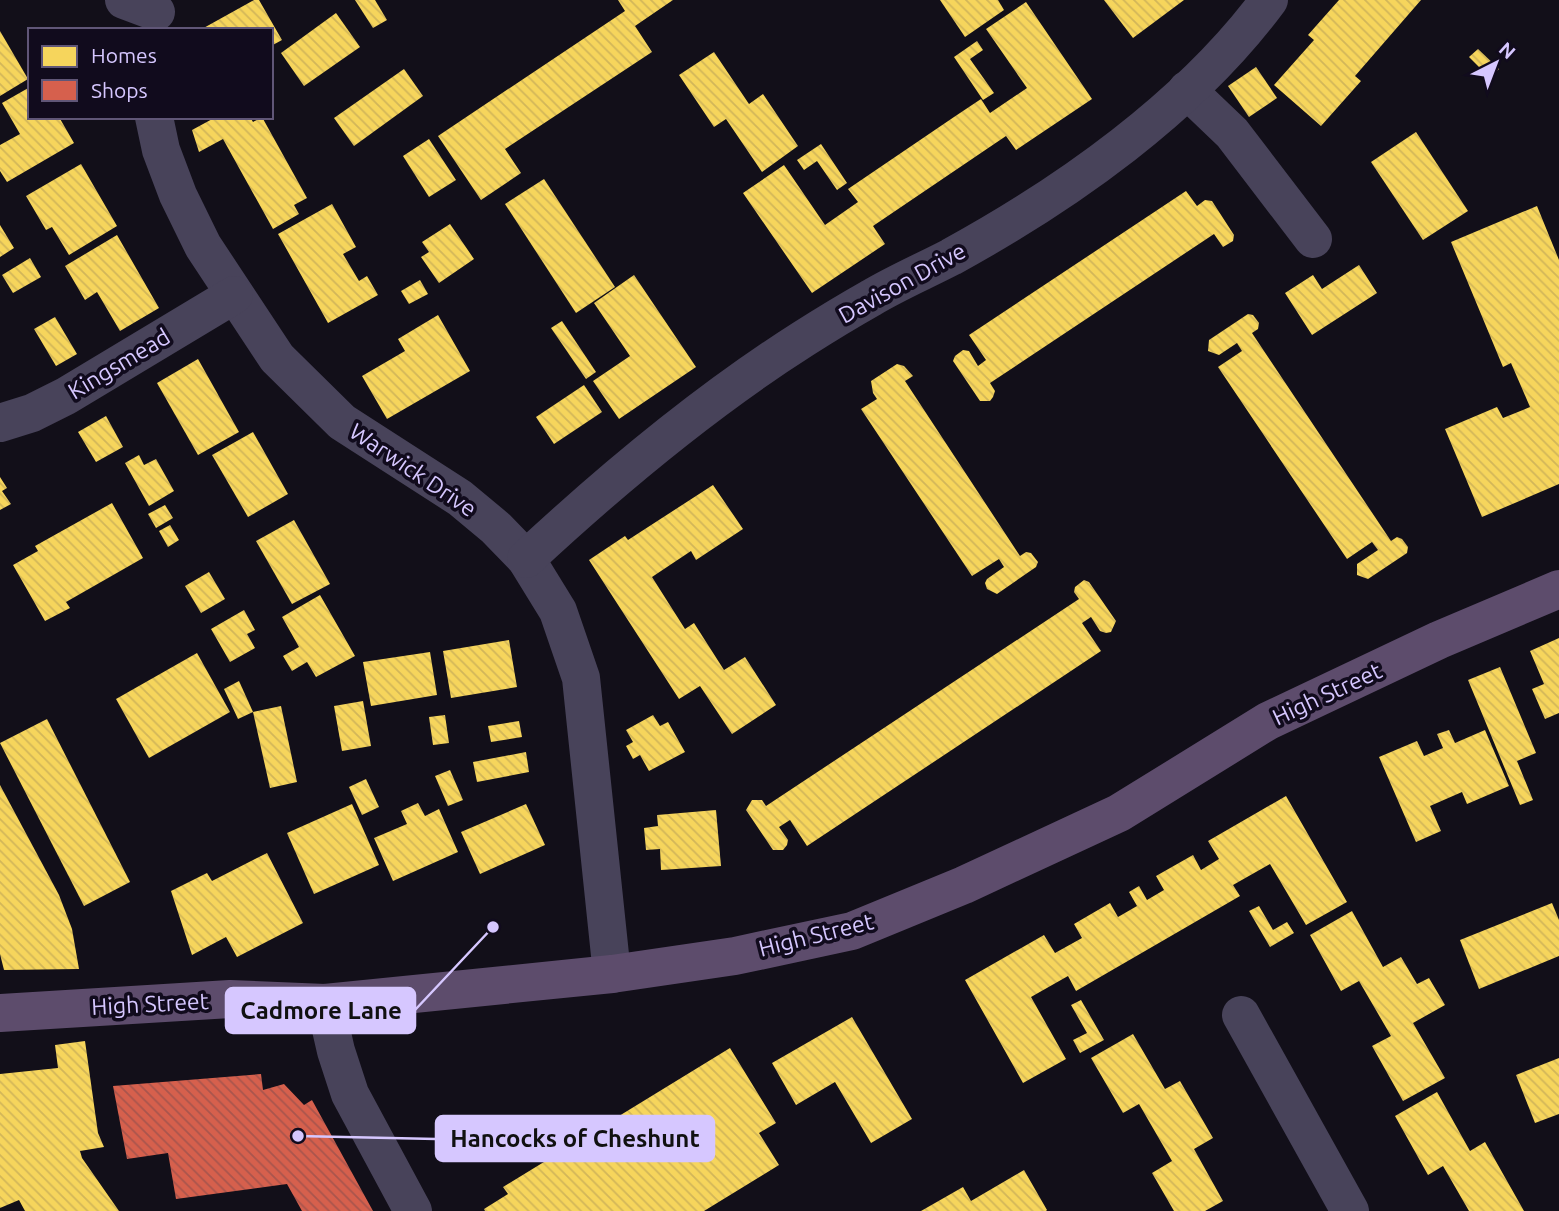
<svg xmlns="http://www.w3.org/2000/svg" width="1559" height="1211" font-family="Ubuntu,sans-serif">
	<style>
		.homes { fill: url(#homes-back-hatch) }
		.shops { fill: url(#shops-back-hatch) }
		.lines { fill: none; stroke-linecap: round; stroke-linejoin: round }
		.minor { stroke: #48435a; stroke-width: 38 }
		.major { stroke: #5d4c6c; stroke-width: 38 }
		.labels { text-anchor: middle; stroke-width: 7; stroke-linejoin: round; paint-order: stroke }
		.street-label { font-size: 23px; fill: #d6c7ff; stroke: #110b1d }
		.leader { fill: none; stroke: #d6c7ff; stroke-width: 2.5 }
		.callout-dot { fill: #d6c7ff; stroke: #110b1d; stroke-width: 2.5 }
		.callout { fill: #d6c7ff; stroke: #d6c7ff; stroke-width: 2.5 }
		.callout-label { font-size: 24px; text-anchor: middle; font-weight: bold; fill: #111 }
	</style>
	<defs>
		<pattern id="homes-back-hatch" width="6" height="6" patternUnits="userSpaceOnUse" patternTransform="scale(1.75)"><rect width="6" height="6" fill="#f6d55c"/><path d="M-1 5l2 2M0 0l6 6M5-1l2 2" fill="none" stroke="#d2b659"/></pattern>
		<pattern id="shops-back-hatch" width="6" height="6" patternUnits="userSpaceOnUse" patternTransform="scale(1.75)"><rect width="6" height="6" fill="#d6604d"/><path d="M-1 5l2 2M0 0l6 6M5-1l2 2" fill="none" stroke="#a9554d"/></pattern>
	</defs>
	<rect width="100%" height="100%" fill="#120f19"/>
	<g class="homes">
		<polygon points="254,0 259,0 282,40 271,46 271,30 200,30"/>
		<polygon points="355,0 375,0 387,20 373,28"/>
		<polygon points="618,0 673,0 635,26 652,52 505,149 521,173 481,200 438,136 625,11"/>
		<polygon points="940,0 998,0 1004,10 965,37"/>
		<polygon points="1104,0 1184,0 1133,38"/>
		<polygon points="1339,0 1421,0 1355,76 1361,81 1321,126 1274,85 1314,40 1308,35"/>
		<polygon points="1026,2 1092,99 1016,150 1006,136 873,226 885,244 812,293 743,193 784,165 825,225 858,202 848,189 954,117 981,99 990,113 1027,88 986,29"/>
		<polygon points="336,13 360,47 304,86 281,53"/>
		<polygon points="0,31 28,79 0,96"/>
		<polygon points="977,41 983,50 970,59 994,93 983,100 954,57"/>
		<polygon points="1478,49 1499,69 1490,78 1469,57"/>
		<polygon points="714,52 749,104 763,94 798,146 762,172 726,119 714,127 679,75"/>
		<polygon points="1256,67 1277,98 1249,117 1228,86"/>
		<polygon points="404,69 423,96 354,146 334,118"/>
		<polygon points="30,87 30,117 59,117 74,143 7,182 0,171 0,145 20,134 2,103"/>
		<polygon points="216,117 250,117 253,122 262,117 307,198 294,205 299,214 273,229 223,139 199,152 192,130"/>
		<polygon points="1416,132 1468,211 1423,240 1371,162"/>
		<polygon points="429,139 456,180 429,197 403,156"/>
		<polygon points="821,144 847,183 837,190 817,161 804,170 797,160"/>
		<polygon points="81,164 117,226 69,255 52,227 46,230 26,196"/>
		<polygon points="544,179 615,287 576,313 505,204"/>
		<polygon points="1186,191 1197,206 1205,200 1212,201 1234,235 1233,241 1223,247 1214,234 990,383 995,391 993,397 990,401 980,401 953,361 955,356 963,350 969,351 978,366 986,360 969,335"/>
		<polygon points="332,204 356,247 343,254 359,281 367,276 378,295 328,323 278,234"/>
		<polygon points="1537,206 1559,260 1559,484 1482,517 1445,429 1497,407 1503,418 1530,407 1511,363 1503,367 1451,242"/>
		<polygon points="450,224 474,259 439,283 421,257 429,252 422,242"/>
		<polygon points="0,225 14,248 0,257"/>
		<polygon points="117,235 159,308 120,331 97,292 85,300 65,266"/>
		<polygon points="30,258 41,277 13,293 2,275"/>
		<polygon points="1359,265 1377,293 1312,335 1285,293 1313,275 1322,289"/>
		<polygon points="634,275 696,367 619,419 593,381 630,356 594,303"/>
		<polygon points="420,280 428,294 409,304 401,291"/>
		<polygon points="1248,314 1253,315 1259,323 1258,329 1252,333 1391,541 1397,537 1402,539 1408,547 1407,553 1368,579 1357,575 1357,564 1378,550 1372,542 1347,559 1218,367 1242,351 1237,343 1219,355 1208,351 1209,340"/>
		<polygon points="438,315 470,371 387,419 362,376 405,351 398,339"/>
		<polygon points="55,317 77,354 56,366 34,329"/>
		<polygon points="562,321 596,372 586,379 551,328"/>
		<polygon points="198,359 239,432 198,455 157,383"/>
		<polygon points="897,364 904,366 913,376 905,381 1020,556 1026,552 1031,553 1038,562 1036,567 997,594 987,589 985,583 987,579 1004,567 999,559 972,576 861,409 877,399 873,393 871,381"/>
		<polygon points="584,385 602,412 554,444 536,417"/>
		<polygon points="106,416 123,447 96,462 78,432"/>
		<polygon points="253,432 288,494 248,517 212,455"/>
		<polygon points="139,455 144,465 156,459 174,491 149,506 125,463"/>
		<polygon points="0,477 7,488 2,491 11,504 0,510"/>
		<polygon points="713,485 743,529 696,560 691,551 652,577 685,629 694,623 724,670 745,657 776,705 732,734 700,686 679,699 589,560 625,536 628,540"/>
		<polygon points="112,503 143,558 66,602 70,608 45,621 13,565 38,551 35,546"/>
		<polygon points="165,505 173,518 156,528 148,514"/>
		<polygon points="294,520 330,584 292,604 256,541"/>
		<polygon points="170,525 179,540 168,547 159,531"/>
		<polygon points="209,572 225,599 201,613 185,586"/>
		<polygon points="1084,580 1089,582 1116,621 1111,632 1106,633 1100,631 1091,617 1082,623 1101,651 807,846 790,820 779,827 788,840 787,845 783,850 773,850 746,810 752,800 762,800 766,806 1079,599 1074,592 1075,587"/>
		<polygon points="320,595 355,656 316,677 307,662 292,671 283,656 299,647 282,617"/>
		<polygon points="244,610 255,630 247,634 255,648 230,662 211,629"/>
		<polygon points="1559,638 1559,713 1545,719 1532,689 1544,684 1530,651"/>
		<polygon points="509,640 517,687 451,698 443,651"/>
		<polygon points="430,652 437,695 371,706 363,662"/>
		<polygon points="197,653 230,712 149,758 116,699"/>
		<polygon points="1500,667 1536,753 1517,761 1533,800 1520,805 1468,680"/>
		<polygon points="239,681 253,712 238,719 224,689"/>
		<polygon points="363,701 371,746 342,751 334,706"/>
		<polygon points="281,706 297,782 270,788 253,712"/>
		<polygon points="445,715 449,743 433,745 429,717"/>
		<polygon points="653,715 660,726 668,722 685,752 649,771 640,755 633,759 626,746 633,742 626,730"/>
		<polygon points="47,719 130,882 84,906 0,743"/>
		<polygon points="519,721 522,737 491,742 488,726"/>
		<polygon points="1449,730 1455,743 1485,730 1509,786 1467,804 1462,792 1430,806 1441,831 1416,842 1379,757 1417,741 1424,756 1443,748 1437,734"/>
		<polygon points="526,752 529,772 477,782 473,762"/>
		<polygon points="450,770 463,800 448,806 435,776"/>
		<polygon points="366,779 379,807 362,815 349,787"/>
		<polygon points="0,785 59,895 72,929 79,969 4,970 0,954"/>
		<polygon points="1286,796 1347,902 1306,925 1270,864 1233,885 1240,896 1076,991 1068,976 1031,997 1066,1059 1023,1083 965,980 1044,935 1055,953 1082,938 1074,924 1110,903 1118,917 1137,906 1129,892 1139,886 1147,900 1164,890 1156,876 1193,855 1201,870 1219,859 1208,841"/>
		<polygon points="418,803 425,816 439,809 458,852 393,881 374,838 407,824 401,811"/>
		<polygon points="352,804 379,865 314,894 287,833"/>
		<polygon points="526,804 545,845 480,874 461,832"/>
		<polygon points="716,810 721,866 661,870 660,849 646,850 644,828 658,826 657,815"/>
		<polygon points="267,853 303,923 237,957 226,937 192,955 171,891 207,873 212,881"/>
		<polygon points="1552,903 1559,920 1559,956 1479,989 1460,940"/>
		<polygon points="1259,906 1273,930 1287,922 1294,933 1270,947 1249,911"/>
		<polygon points="1352,911 1383,967 1401,957 1417,984 1429,978 1445,1005 1413,1023 1445,1078 1403,1101 1372,1046 1391,1036 1359,981 1341,991 1310,935"/>
		<polygon points="1081,1000 1104,1040 1080,1053 1073,1040 1087,1033 1071,1005"/>
		<polygon points="852,1017 912,1119 871,1143 835,1082 796,1105 772,1063"/>
		<polygon points="1133,1034 1165,1089 1180,1081 1213,1138 1194,1149 1223,1201 1205,1211 1174,1211 1152,1173 1172,1161 1139,1104 1123,1113 1091,1058"/>
		<polygon points="85,1041 98,1133 104,1147 80,1151 82,1158 119,1211 25,1211 19,1200 0,1208 0,1074 58,1068 55,1045"/>
		<polygon points="730,1048 776,1123 759,1133 779,1165 704,1211 485,1211 484,1209 508,1194 503,1187"/>
		<polygon points="1559,1058 1559,1114 1535,1123 1516,1075"/>
		<polygon points="1437,1092 1470,1151 1485,1142 1524,1211 1469,1211 1443,1166 1428,1175 1395,1116"/>
		<polygon points="1024,1170 1047,1210 1046,1211 921,1211 963,1187 971,1201"/>
	</g>
	<polygon class="shops" points="261,1074 263,1090 284,1084 304,1105 312,1100 373,1211 302,1211 287,1184 176,1199 168,1153 127,1159 113,1086"/>
	<g class="lines">
		<g class="minor">
			<polyline points="124,0 156,12"/>
			<polyline points="1187,90 1232,133 1313,239"/>
			<polyline points="154,117 161,150 178,195 203,246 277,358 342,422 460,498 496,528 526,559 558,611 581,678 612,974"/>
			<polyline points="0,423 32,413 66,396 234,295"/>
			<path d="M 526,559 C 612,479 704,402 803,339 C 825,325 848,311 871,298 C 896,283 924,271 951,257 C 1066,194 1190,107 1269,0"/>
			<polyline points="325,1003 336,1051 350,1094 413,1211"/>
			<polyline points="1241,1015 1350,1211"/>
		</g>
		<polyline class="major" points="0,1013 230,999 325,1003 612,974 735,956 852,931 964,885 1119,813 1268,721 1439,640 1559,589"/>
	</g>
	<g class="labels">
		<g class="street-label">
			<text transform="translate(902 283) rotate(-29)" y="8">Davison Drive</text>
			<text transform="translate(119 364) rotate(-31)" y="8">Kingsmead</text>
			<text transform="translate(413 470) rotate(34)" y="8">Warwick Drive</text>
			<text transform="translate(1327 694) rotate(-25)" y="8">High Street</text>
			<text transform="translate(816 935) rotate(-14)" y="8">High Street</text>
			<text transform="translate(150 1004) rotate(-3)" y="8">High Street</text>
		</g>
	</g>
	<path class="leader" d="M493 927L415 1010M298 1136L436 1139"/>
	<g class="callout-dot">
		<circle cx="493" cy="927" r="7"/>
		<circle cx="298" cy="1136" r="7"/>
	</g>
	<g class="callout">
		<rect x="226" y="988" width="189" height="45" rx="7"/>
		<rect x="436" y="1116" width="278" height="45" rx="7"/>
	</g>
	<g class="callout-label">
		<text x="321" y="1019">Cadmore Lane</text>
		<text x="575" y="1147">Hancocks of Cheshunt</text>
	</g>
	<rect x="28" y="28" width="245" height="91" fill="#110b1d" stroke="#605677" stroke-width="2"/>
	<rect x="42" y="46" width="35" height="21" fill="#f6d55c" stroke="#605677" stroke-width="2"/>
	<text x="91" y="63" font-size="21" fill="#d6c7ff">Homes</text>
	<rect x="42" y="80" width="35" height="21" fill="#d6604d" stroke="#605677" stroke-width="2"/>
	<text x="91" y="98" font-size="21" fill="#d6c7ff">Shops</text>
	<g transform="translate(1496 63) rotate(42)" stroke="#110b1d" stroke-width="5" paint-order="stroke">
	<path d="M0-5L12 26L0 18L-12 26Z" fill="#d6c7ff"/>
	<text y="-10" font-size="19" font-weight="bold" text-anchor="middle" fill="#d6c7ff">N</text>
	</g>
</svg>
